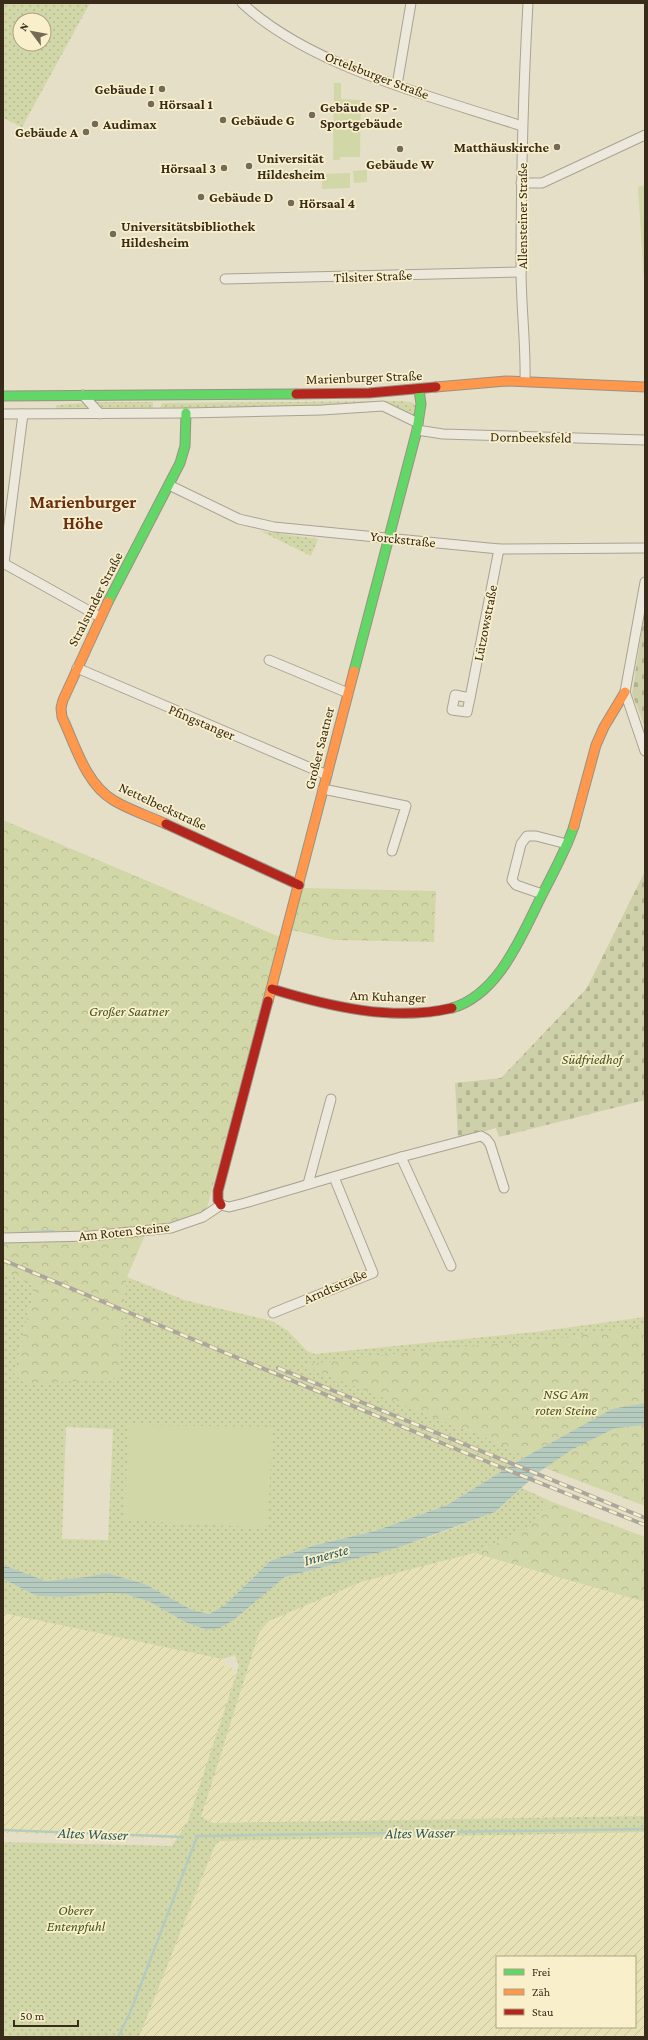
<svg xmlns="http://www.w3.org/2000/svg" width="648" height="2040" font-family="'Crimson Pro',serif">
	<style>
		.farmland { fill: url(#farmland-furrows); fill-rule: evenodd }
		.grass { fill: url(#grass-dots); fill-rule: evenodd }
		.forest { fill: url(#forest-crowns) }
		.cemetery { fill: url(#cemetery-stones) }
		.pitch { fill: #d2d7a8 }
		.water { fill: url(#water-rules) }
		.lines { fill: none; stroke-linecap: round; stroke-linejoin: round }
		.stream { stroke: #b5cbbf; stroke-width: 2.5 }
		.street-casing { stroke: #aaa292; stroke-width: 11 }
		.fast-casing { stroke: #999282; stroke-width: 11 }
		.slow-casing { stroke: #999282; stroke-width: 11 }
		.jam-casing { stroke: #999282; stroke-width: 11 }
		.street { stroke: #ece8db; stroke-width: 9 }
		.fast { stroke: #63d668; stroke-width: 9 }
		.slow { stroke: #ff974d; stroke-width: 9 }
		.jam { stroke: #b3261e; stroke-width: 9 }
		.rail-casing { stroke: #aba79c; stroke-width: 4 }
		.rail { stroke: #f9f0cb; stroke-width: 2.5; stroke-dasharray: 8; stroke-linecap: butt }
		.poi-dot { fill: #756a57; stroke: #f9f0cb; stroke-width: 1.5 }
		.labels { text-anchor: middle; stroke-width: 3.5; stroke-linejoin: round; paint-order: stroke }
		.street-label { font-size: 14px; fill: #382b1a; stroke: #f9f0cb }
		.poi-label { font-size: 14px; font-weight: bold; fill: #382b1a; stroke: #f9f0cb; text-anchor: start }
		.park-label { font-size: 14px; font-style: italic; fill: #43571e; stroke: #f9f0cb }
		.water-label { font-size: 15px; font-style: italic; fill: #27585a; stroke: #f9f0cb }
		.district-label { font-size: 18px; font-weight: bold; fill: #692e15; stroke: #f9f0cb }
	</style>
	<defs>
		<pattern id="farmland-furrows" width="10" height="10" patternUnits="userSpaceOnUse"><rect width="10" height="10" fill="#e7e2b6"/><path d="M-1 1l2-2M0 10L10 0M9 11l2-2" fill="none" stroke="#c7c29c"/></pattern>
		<pattern id="grass-dots" width="8" height="8" patternUnits="userSpaceOnUse"><rect width="8" height="8" fill="#d2d7a8"/><path d="M2 2h.1M6 6h.1" fill="none" stroke="#b5b990" stroke-width="1.8" stroke-linecap="round"/></pattern>
		<pattern id="forest-crowns" width="20" height="18" patternUnits="userSpaceOnUse"><rect width="20" height="18" fill="#d2d7a8"/><path d="M2 6a3 3 0 1 1 6 0M12 15a3 3 0 1 1 6 0" fill="none" stroke="#b5b990"/></pattern>
		<pattern id="cemetery-stones" width="16" height="16" patternUnits="userSpaceOnUse"><rect width="16" height="16" fill="#cdd0a9"/><path d="M2 7V4a2 2 0 0 1 4 0v3zM10 15v-3a2 2 0 0 1 4 0v3z" fill="#b1b391"/></pattern>
		<pattern id="water-rules" width="6" height="5" patternUnits="userSpaceOnUse"><rect width="6" height="5" fill="#b5cbbf"/><path d="M0 2.5h6" fill="none" stroke="#9caea4"/></pattern>
	</defs>
	<rect width="100%" height="100%" fill="#e5dfc8"/>
	<g class="farmland">
		<polygon points="474,1553 645,1602 645,1816 213,1823 201,1817 259,1633 269,1621 361,1582"/>
		<polygon points="3,1613 222,1659 224,1666 230,1665 236,1676 188,1821 176,1839 3,1833"/>
		<path d="M 645,1832 L 645,2037 L 139,2037 L 215,1845 L 220,1841 ZM 497,1957 L 635,1957 L 635,2027 L 497,2027 Z"/>
	</g>
	<g class="grass">
		<path d="M 3,3 L 90,3 L 22,127 L 3,118 ZM 20,20 L 44,20 L 44,44 L 20,44 Z"/>
		<polygon points="401,401 414,403 416,408 414,415 411,416 397,409 160,408 162,403"/>
		<polygon points="93,402 153,402 153,409 101,409"/>
		<polygon points="83,403 88,406 88,409 56,410 56,405"/>
		<polygon points="260,531 318,539 311,556"/>
		<path d="M 3,1272 L 35,1286 L 14,1374 L 124,1299 L 127,1277 L 184,1300 L 272,1321 L 288,1331 L 307,1351 L 315,1354 L 535,1332 L 645,1317 L 645,1403 L 612,1410 L 520,1460 L 447,1505 L 375,1531 L 315,1545 L 270,1561 L 225,1605 L 209,1614 L 192,1610 L 145,1584 L 107,1573 L 88,1577 L 46,1581 L 3,1565 ZM 66,1427 L 113,1429 L 108,1540 L 62,1539 Z"/>
		<polygon points="522,1488 550,1501 529,1526 510,1537 474,1553 361,1582 269,1621 259,1633 201,1817 213,1823 645,1816 645,1832 220,1841 215,1845 139,2037 3,2037 3,1842 172,1846 188,1821 239,1666 235,1655 222,1659 3,1613 3,1579 37,1596 61,1597 110,1593 125,1594 150,1602 185,1622 207,1630 235,1619 285,1577 400,1547 443,1532 495,1512"/>
	</g>
	<g class="forest">
		<polygon points="3,820 280,937 206,1212 182,1221 148,1228 127,1277 124,1299 120,1378 25,1384 14,1374 35,1286 3,1272"/>
		<polygon points="303,888 436,891 434,942 334,940 292,930"/>
		<polygon points="645,1325 645,1506 545,1468 548,1466 491,1440 301,1365 437,1349 553,1339"/>
		<polygon points="550,1501 645,1537 645,1602 474,1553 510,1537 528,1526"/>
	</g>
	<g class="cemetery">
		<polygon points="645,609 645,727 632,694"/>
		<polygon points="645,871 645,1100 499,1137 496,1128 458,1139 455,1083 501,1078 587,988"/>
	</g>
	<g class="pitch">
		<polygon points="334,83 341,83 341,99 361,100 360,157 340,157 340,160 333,160"/>
		<polygon points="367,170 367,182 354,183 353,171"/>
		<polygon points="350,173 350,188 322,189 322,174"/>
		<polygon points="645,185 645,296 638,187"/>
		<polygon points="129,1425 272,1427 268,1528 124,1520"/>
	</g>
	<polygon class="water" points="645,1403 645,1425 615,1428 573,1449 539,1472 495,1512 400,1547 285,1577 235,1619 220,1628 207,1630 185,1622 150,1602 125,1594 110,1593 61,1597 37,1596 3,1579 3,1565 46,1581 87,1577 107,1573 145,1584 192,1610 209,1614 225,1605 270,1561 315,1545 375,1531 447,1505 520,1460 612,1409"/>
	<g class="lines">
		<g class="stream">
			<polyline points="21,1233 53,1231"/>
			<polyline points="3,1830 183,1837"/>
			<polyline points="196,1836 645,1829"/>
			<polyline points="118,2037 130,2013 197,1837"/>
		</g>
		<defs>
			<g id="street">
				<path d="M 242,3 C 310,67 434,97 522,126"/>
				<polyline points="397,85 411,3"/>
				<polyline points="521,183 542,183 645,135"/>
				<polyline points="225,279 521,272"/>
				<path d="M 525,381 C 526,344 521,307 521,269 C 521,180 523,92 528,3"/>
				<polyline points="83,395 100,414"/>
				<polyline points="3,414 186,413 322,410 383,406 418,423"/>
				<polyline points="417,430 443,434 645,440"/>
				<polyline points="169,485 239,519 274,527 499,549 645,548"/>
				<polyline points="3,563 100,617"/>
				<polyline points="4,563 23,414"/>
				<polyline points="645,582 625,692 645,751"/>
				<polyline points="269,660 348,693"/>
				<polyline points="77,668 327,775"/>
				<polyline points="470,698 455,695 452,710 467,712 470,698 499,549"/>
				<polyline points="323,789 406,806 392,851"/>
				<polyline points="542,894 516,885 512,880 521,844 527,836 536,836 567,844"/>
				<polyline points="401,1157 451,1266"/>
				<polyline points="308,1184 331,1099"/>
				<polyline points="3,1238 90,1236 171,1228 203,1217 221,1205 229,1207 245,1203 401,1157 481,1136 486,1139 490,1144 504,1188"/>
				<polyline points="273,1313 373,1273 334,1177"/>
			</g>
			<g id="fast">
				<polyline points="3,396 296,394"/>
				<polyline points="108,602 180,463 185,446 186,413"/>
				<polyline points="354,671 417,430 421,404 419,390"/>
				<path d="M 452,1008 C 500,994 522,934 543,893 C 554,871 566,850 574,826"/>
			</g>
			<g id="slow">
				<polyline points="436,387 506,381 645,387"/>
				<path d="M 108,602 L 63,700 L 61,708 L 62,717 C 75,744 85,783 113,800 C 129,810 149,816 166,824"/>
				<polyline points="574,826 596,745 604,727 625,692"/>
				<polyline points="268,1001 354,671"/>
			</g>
			<g id="jam">
				<polyline points="296,394 369,393 436,387"/>
				<polyline points="166,824 299,885"/>
				<path d="M 272,989 C 328,1006 393,1022 452,1008"/>
				<polyline points="221,1205 218,1200 218,1191 268,1001"/>
			</g>
		</defs>
		<use href="#street" class="street-casing"/>
		<use href="#fast" class="fast-casing"/>
		<use href="#slow" class="slow-casing"/>
		<use href="#jam" class="jam-casing"/>
		<use href="#street" class="street"/>
		<use href="#fast" class="fast"/>
		<use href="#slow" class="slow"/>
		<use href="#jam" class="jam"/>
		<defs>
			<g id="rail">
				<polyline points="3,1260 468,1454 645,1525"/>
				<polyline points="278,1368 645,1518"/>
			</g>
		</defs>
		<use href="#rail" class="rail-casing"/>
		<use href="#rail" class="rail"/>
	</g>
	<g class="poi-dot">
		<circle cx="162" cy="89" r="4"/>
		<circle cx="151" cy="104" r="4"/>
		<circle cx="312" cy="115" r="4"/>
		<circle cx="223" cy="120" r="4"/>
		<circle cx="95" cy="124" r="4"/>
		<circle cx="86" cy="132" r="4"/>
		<circle cx="557" cy="147" r="4"/>
		<circle cx="400" cy="149" r="4"/>
		<circle cx="249" cy="166" r="4"/>
		<circle cx="224" cy="168" r="4"/>
		<circle cx="201" cy="197" r="4"/>
		<circle cx="291" cy="203" r="4"/>
		<circle cx="113" cy="234" r="4"/>
	</g>
	<g class="labels">
		<g class="street-label">
			<text transform="translate(377 75) rotate(21)" y="5">Ortelsburger Straße</text>
			<text transform="translate(522 216) rotate(-90)" y="5">Allensteiner Straße</text>
			<text transform="translate(373 276) rotate(-2)" y="5">Tilsiter Straße</text>
			<text transform="translate(364 377) rotate(-2)" y="5">Marienburger Straße</text>
			<text transform="translate(531 437) rotate(1)" y="5">Dornbeeksfeld</text>
			<text transform="translate(403 539) rotate(6)" y="5">Yorckstraße</text>
			<text transform="translate(95 599) rotate(-63)" y="5">Stralsunder Straße</text>
			<text transform="translate(485 623) rotate(-79)" y="5">Lützowstraße</text>
			<text transform="translate(202 722) rotate(23)" y="5">Pfingstanger</text>
			<text transform="translate(319 748) rotate(-76)" y="5">Großer Saatner</text>
			<text transform="translate(163 806) rotate(25)" y="5">Nettelbeckstraße</text>
			<text transform="translate(388 996) rotate(2)" y="5">Am Kuhanger</text>
			<text transform="translate(124 1231) rotate(-6)" y="5">Am Roten Steine</text>
			<text transform="translate(335 1286) rotate(-24)" y="5">Arndtstraße</text>
		</g>
		<g class="poi-label">
			<text x="154" y="94" text-anchor="end">Gebäude I</text>
			<text x="159" y="109">Hörsaal 1</text>
			<text x="320" y="112">Gebäude SP -<tspan x="320" dy="16">Sportgebäude</tspan></text>
			<text x="231" y="125">Gebäude G</text>
			<text x="103" y="129">Audimax</text>
			<text x="78" y="137" text-anchor="end">Gebäude A</text>
			<text x="549" y="152" text-anchor="end">Matthäuskirche</text>
			<text x="257" y="163">Universität<tspan x="257" dy="16">Hildesheim</tspan></text>
			<text x="400" y="169" text-anchor="middle">Gebäude W</text>
			<text x="216" y="173" text-anchor="end">Hörsaal 3</text>
			<text x="209" y="202">Gebäude D</text>
			<text x="299" y="208">Hörsaal 4</text>
			<text x="121" y="231">Universitätsbibliothek<tspan x="121" dy="16">Hildesheim</tspan></text>
		</g>
		<g class="park-label">
			<text x="129" y="1016">Großer Saatner</text>
			<text x="592" y="1064">Südfriedhof</text>
			<text x="566" y="1399">NSG Am<tspan x="566" dy="16">roten Steine</tspan></text>
			<text x="76" y="1915">Oberer<tspan x="76" dy="16">Entenpfuhl</tspan></text>
		</g>
		<g class="water-label">
			<text transform="translate(326 1555) rotate(-15)" y="5">Innerste</text>
			<text transform="translate(420 1833) rotate(-1)" y="5">Altes Wasser</text>
			<text transform="translate(93 1834) rotate(2)" y="5">Altes Wasser</text>
		</g>
		<g class="district-label">
			<text x="83" y="508">Marienburger<tspan x="83" dy="21">Höhe</tspan></text>
		</g>
	</g>
	<rect width="648" height="2040" fill="none" stroke="#382b1a" stroke-width="8"/>
	<rect x="496" y="1956" width="140" height="72" fill="#f9f0cb" stroke="#aca184"/>
	<rect x="504" y="1969" width="20" height="6" fill="#63d668" stroke="#aca184"/>
	<text x="532" y="1976" font-size="12" fill="#382b1a">Frei</text>
	<rect x="504" y="1989" width="20" height="6" fill="#ff974d" stroke="#aca184"/>
	<text x="532" y="1996" font-size="12" fill="#382b1a">Zäh</text>
	<rect x="504" y="2009" width="20" height="6" fill="#b3261e" stroke="#aca184"/>
	<text x="532" y="2016" font-size="12" fill="#382b1a">Stau</text>
	<g transform="translate(32 32) rotate(302)"><circle r="19" fill="#f9f0cb" stroke="#aca184"/>
	<path d="M0-3L7 15L0 10L-7 15Z" fill="#756a57"/>
	<text y="-6" font-size="11" font-weight="bold" text-anchor="middle" fill="#382b1a">N</text>
	</g>
	<path d="M14 2020v6h64v-6" fill="none" stroke="#382b1a" stroke-width="2"/>
	<text x="20" y="2020" font-size="12" fill="#382b1a" stroke="#f9f0cb" stroke-width="3" paint-order="stroke">50 m</text>
</svg>
